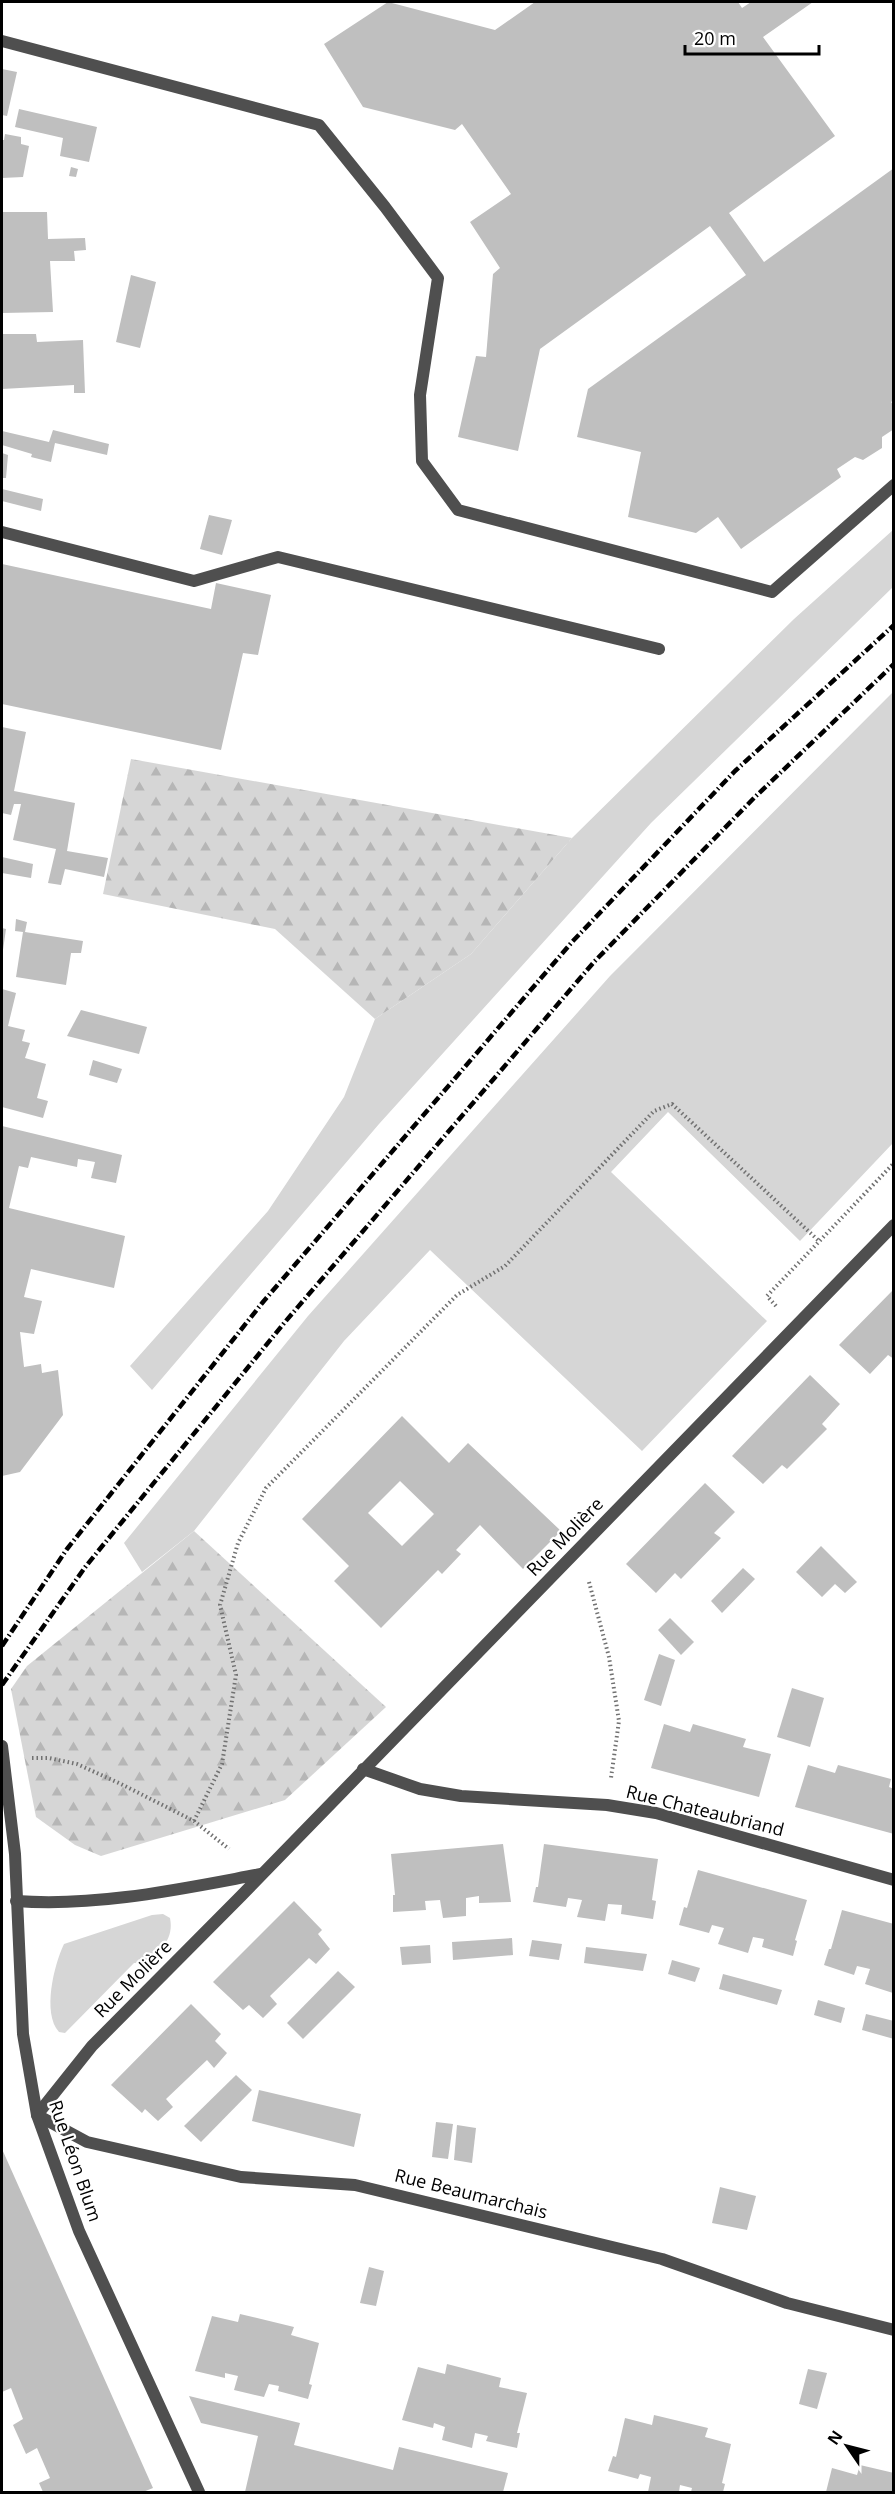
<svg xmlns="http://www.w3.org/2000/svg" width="895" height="2494" font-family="'Open Sans',sans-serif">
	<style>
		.green { fill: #d6d6d6 }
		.forest { fill: url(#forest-firs) }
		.building { fill: #bfbfbf; fill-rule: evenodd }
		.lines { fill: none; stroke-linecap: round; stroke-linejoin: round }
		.path { stroke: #717171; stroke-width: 4; stroke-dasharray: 1.5 3; stroke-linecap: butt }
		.service { stroke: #4f4f4f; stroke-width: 12 }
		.minor { stroke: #4f4f4f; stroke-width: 12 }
		.tertiary { stroke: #4f4f4f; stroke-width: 12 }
		.rail { stroke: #000; stroke-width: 4.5; stroke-dasharray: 9 3 1.5 3; stroke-linecap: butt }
		.labels { text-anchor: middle; stroke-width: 4.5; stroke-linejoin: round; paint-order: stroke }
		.street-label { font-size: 18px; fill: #000; stroke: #fff }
	</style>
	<defs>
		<pattern id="forest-firs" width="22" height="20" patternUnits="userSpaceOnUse" patternTransform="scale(1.5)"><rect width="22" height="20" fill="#d6d6d6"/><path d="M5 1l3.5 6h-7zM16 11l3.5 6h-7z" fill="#b6b6b6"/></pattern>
	</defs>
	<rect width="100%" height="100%" fill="#fff"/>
	<g class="green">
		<polygon points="893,530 893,587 651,823 379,1124 152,1390 130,1366 268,1211 344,1097 375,1019 471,954 572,838 794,619"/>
		<polygon points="893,692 893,1143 800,1241 668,1112 611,1172 767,1321 642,1451 430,1250 344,1341 194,1531 142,1572 124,1543 308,1316 610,976"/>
		<path d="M 163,1914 L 170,1918 C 174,1938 162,1949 149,1963 L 134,1963 L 65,2033 L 59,2032 C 42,2013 54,1965 64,1944 L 152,1915 Z"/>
	</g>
	<g class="forest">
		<polygon points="131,759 572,838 471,954 375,1019 275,929 103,894"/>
		<polygon points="194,1531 386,1707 285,1800 101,1856 75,1845 36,1817 11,1689 27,1666"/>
	</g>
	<g class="building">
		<polygon points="388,2 495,30 535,2 738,2 742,8 751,2 813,2 763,37 835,136 729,213 764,262 894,168 894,400 891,402 894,406 894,429 882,437 882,448 863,460 855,457 837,469 841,477 741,549 718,517 696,533 628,517 641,452 577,437 588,389 746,275 710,226 540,349 518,451 458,437 476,356 486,357 493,274 500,268 470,222 511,194 462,124 455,130 363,107 324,44"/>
		<polygon points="2,69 17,72 7,116 2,115"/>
		<polygon points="19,109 97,127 89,162 60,156 63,138 15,127"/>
		<polygon points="5,134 21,137 21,144 29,146 23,177 2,178 2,140 4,140"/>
		<polygon points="71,167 78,169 76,177 69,176"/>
		<polygon points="2,212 47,212 48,239 85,238 86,250 74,251 75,261 50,261 53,312 2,313"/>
		<polygon points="131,275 156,282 140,348 116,342"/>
		<polygon points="2,334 36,334 37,342 83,340 85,393 74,393 74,385 2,389"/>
		<polygon points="53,430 109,444 107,455 55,443 51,462 31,457 32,454 2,445 2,431 49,442"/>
		<polygon points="2,453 8,455 6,478 2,478"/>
		<polygon points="2,489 43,499 41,511 2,501"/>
		<polygon points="209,515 232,520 222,555 200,549"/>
		<polygon points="2,564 211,609 216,583 271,595 258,655 243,653 221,750 2,704"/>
		<polygon points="2,727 26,732 14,791 75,803 67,851 108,858 104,877 65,869 61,885 48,883 56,849 13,840 21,804 14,804 11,815 2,813"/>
		<polygon points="2,857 33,864 31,878 2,873"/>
		<polygon points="16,919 27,922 25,932 83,941 81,953 71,953 66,985 16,977 23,932 15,931"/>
		<polygon points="2,928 6,929 3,950 2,950"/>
		<polygon points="2,989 16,993 8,1026 25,1030 22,1041 30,1043 25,1058 46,1064 37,1098 48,1101 43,1118 2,1107"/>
		<polygon points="81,1010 147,1027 139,1054 67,1036"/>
		<polygon points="93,1060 122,1069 117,1083 89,1075"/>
		<polygon points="2,1126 122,1155 116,1183 91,1178 95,1162 78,1159 77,1167 31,1157 28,1168 19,1166 9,1208 125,1236 114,1288 31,1269 24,1297 42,1301 34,1334 20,1332 24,1367 41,1364 42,1373 58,1370 63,1415 20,1472 2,1476"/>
		<polygon points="894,1289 894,1359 888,1355 870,1374 839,1345"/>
		<polygon points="810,1375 840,1404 822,1424 827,1429 787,1469 782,1465 763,1484 732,1456"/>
		<path d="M 402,1416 L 449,1463 L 468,1443 L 561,1531 L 523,1569 L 480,1525 L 456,1550 L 461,1554 L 442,1574 L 438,1570 L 381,1628 L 334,1581 L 349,1566 L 302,1519 ZM 400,1481 L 434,1514 L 402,1546 L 368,1513 Z"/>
		<polygon points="705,1483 735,1512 714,1533 721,1538 681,1579 675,1573 656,1593 626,1564"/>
		<polygon points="821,1546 857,1582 845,1593 835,1584 822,1597 796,1572"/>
		<polygon points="743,1568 755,1579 722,1613 711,1601"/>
		<polygon points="670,1618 694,1642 681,1655 658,1630"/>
		<polygon points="659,1654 675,1660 661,1706 644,1700"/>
		<polygon points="792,1688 824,1698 810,1747 777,1737"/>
		<polygon points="664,1724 690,1732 693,1724 746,1739 743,1747 771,1754 759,1797 651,1768"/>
		<polygon points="808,1765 835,1773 838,1765 891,1779 889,1787 894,1789 894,1834 795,1807"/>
		<polygon points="503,1844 511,1902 479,1903 479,1896 466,1898 466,1916 443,1918 440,1900 425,1901 426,1910 393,1912 393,1895 395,1895 391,1854"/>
		<polygon points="544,1844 658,1859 652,1900 656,1901 653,1919 621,1914 622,1905 608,1904 605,1921 577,1917 582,1900 568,1898 566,1907 533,1902 536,1887 538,1887"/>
		<polygon points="698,1870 807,1900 795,1940 797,1941 793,1956 762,1947 764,1939 753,1937 748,1953 718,1944 724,1928 712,1925 709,1933 679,1925 684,1907 687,1908"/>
		<polygon points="294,1901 322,1930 318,1934 330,1949 316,1964 309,1958 270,1996 277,2004 263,2018 249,2005 243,2010 213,1982"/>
		<polygon points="842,1910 894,1924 893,1993 865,1984 870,1969 857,1966 854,1975 824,1965 829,1949 831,1949"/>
		<polygon points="512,1938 513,1955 453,1960 452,1942"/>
		<polygon points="532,1940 562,1944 559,1960 529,1956"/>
		<polygon points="430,1945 431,1963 402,1965 400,1947"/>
		<polygon points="586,1947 647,1954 643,1971 584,1963"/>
		<polygon points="672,1960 700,1968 695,1982 668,1974"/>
		<polygon points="338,1971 355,1987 303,2039 287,2023"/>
		<polygon points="723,1974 782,1990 777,2005 719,1989"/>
		<polygon points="818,2000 845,2008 841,2023 814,2015"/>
		<polygon points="191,2004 221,2034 215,2041 227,2053 214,2068 207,2060 166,2099 173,2107 158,2121 145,2109 142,2113 111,2085"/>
		<polygon points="866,2014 894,2021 894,2039 862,2030"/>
		<polygon points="236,2075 252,2090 201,2142 184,2126"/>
		<polygon points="259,2090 361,2114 354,2147 252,2121"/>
		<polygon points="436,2122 453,2124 448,2159 432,2157"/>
		<polygon points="457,2125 476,2128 472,2163 454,2160"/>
		<polygon points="2,2149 153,2488 143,2492 43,2492 39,2483 50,2478 37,2448 26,2454 13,2425 23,2419 11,2388 2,2392"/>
		<polygon points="720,2187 756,2196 747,2230 712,2223"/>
		<polygon points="369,2267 384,2271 376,2306 360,2303"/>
		<polygon points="240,2314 294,2327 291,2335 319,2343 309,2384 312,2385 308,2399 278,2391 279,2386 269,2384 264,2397 234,2390 238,2376 225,2373 225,2378 195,2371 212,2316 238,2322"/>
		<polygon points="447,2364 501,2378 499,2387 527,2393 517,2433 520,2433 517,2448 486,2441 488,2436 475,2433 472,2448 442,2440 445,2427 434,2423 433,2428 402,2420 418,2367 445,2374"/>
		<polygon points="808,2369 827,2373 817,2409 799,2404"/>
		<polygon points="189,2396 300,2423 294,2445 393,2470 399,2447 508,2473 503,2492 245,2492 258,2436 201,2423"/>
		<polygon points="654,2415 708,2428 705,2437 731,2444 722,2483 725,2484 723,2492 691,2492 692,2488 680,2485 679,2492 648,2492 651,2477 640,2474 638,2479 608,2471 613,2456 616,2457 625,2418 652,2425"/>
		<polygon points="860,2465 894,2473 894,2492 826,2492 832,2468 857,2475"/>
	</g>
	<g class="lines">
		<g class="path">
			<polyline points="776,1306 767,1296 894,1163"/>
			<polyline points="589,1582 609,1657 619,1721 611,1778"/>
			<polyline points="32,1758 49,1758 77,1764 121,1784 194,1821 229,1849"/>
			<polyline points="194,1821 222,1764 236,1675 220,1605 238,1543 266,1488 457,1295 505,1266 654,1111 672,1104 819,1241"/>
		</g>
		<g class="service">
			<polyline points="2,41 319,125 385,207 438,278 420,395 422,461 458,510 772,592 894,485"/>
			<polyline points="2,532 194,581 278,557 659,649"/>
		</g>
		<g class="minor">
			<polyline points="894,1225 241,1896 92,2046 37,2115 87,2142 241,2177 355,2185 662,2259 787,2303 894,2330"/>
			<polyline points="363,1769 420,1789 461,1796 607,1805 656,1813 894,1880"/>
			<path d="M 16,1901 C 98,1907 180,1889 261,1874"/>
		</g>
		<polyline class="tertiary" points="2,1746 15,1854 23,2034 37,2115 79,2231 199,2492"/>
		<g class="rail">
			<polyline points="2,1646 67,1549 263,1302 572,942 735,771 894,625"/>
			<polyline points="2,1685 86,1566 285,1322 594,962 754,798 894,664"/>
		</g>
	</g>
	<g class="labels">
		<g class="street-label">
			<text transform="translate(565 1537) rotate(-46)" y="6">Rue Molière</text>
			<text transform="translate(705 1811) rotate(14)" y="6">Rue Chateaubriand</text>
			<text transform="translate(133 1979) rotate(-45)" y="6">Rue Molière</text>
			<text transform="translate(75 2161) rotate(71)" y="6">Rue Léon Blum</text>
			<text transform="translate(471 2194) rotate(14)" y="6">Rue Beaumarchais</text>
		</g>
	</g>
	<rect width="895" height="2494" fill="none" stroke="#000000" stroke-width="6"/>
	<g transform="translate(847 2446) rotate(305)" stroke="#ffffff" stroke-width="4.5" paint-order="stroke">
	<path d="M0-4.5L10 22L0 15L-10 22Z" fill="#000000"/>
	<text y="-9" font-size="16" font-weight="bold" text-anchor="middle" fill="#000000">N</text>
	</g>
	<path d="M685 45v9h134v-9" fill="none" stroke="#000000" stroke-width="3"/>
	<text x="694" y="45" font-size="18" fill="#000000" stroke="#ffffff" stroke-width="4.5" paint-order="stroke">20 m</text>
</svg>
